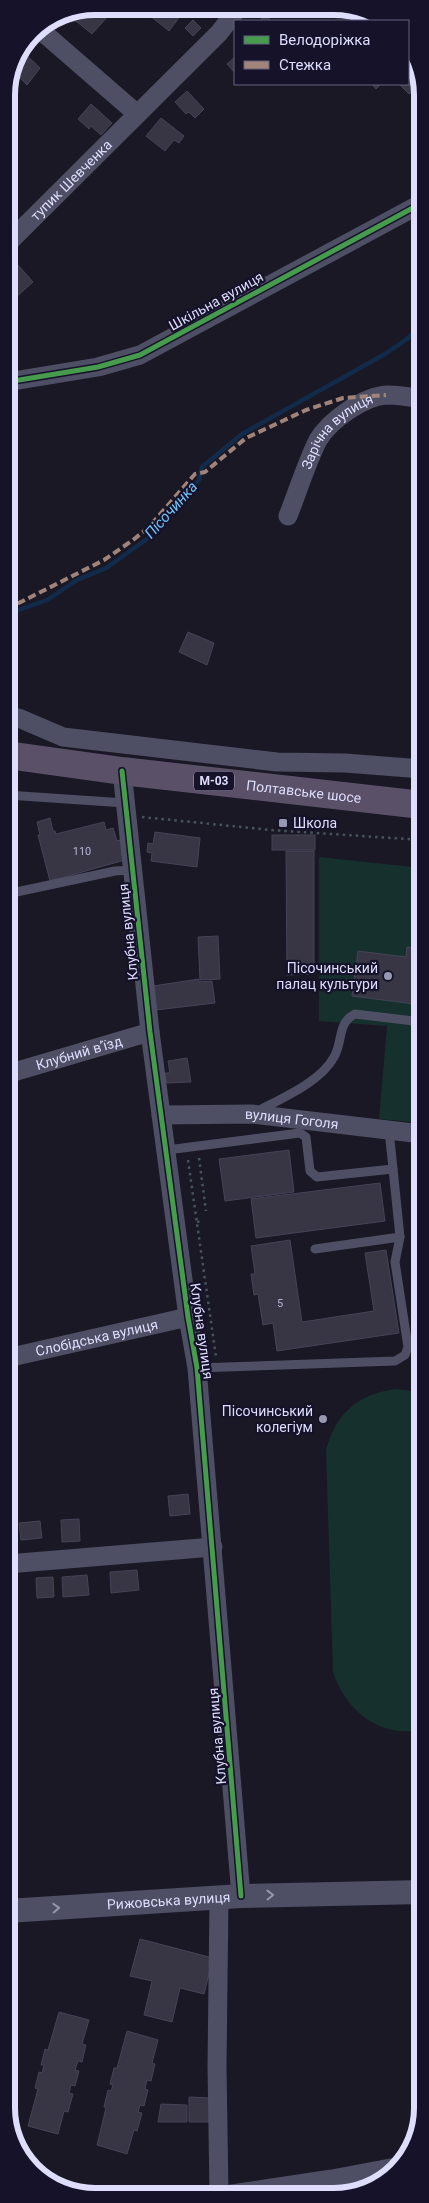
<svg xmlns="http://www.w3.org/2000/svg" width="429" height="2203" font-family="Roboto,sans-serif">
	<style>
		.green { fill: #16302e }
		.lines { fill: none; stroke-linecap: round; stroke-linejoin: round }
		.stream { stroke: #132b4a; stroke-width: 4.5 }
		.building { fill: #383645; stroke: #454357 }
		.path { stroke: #475460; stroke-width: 2.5; stroke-dasharray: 2.5 4; stroke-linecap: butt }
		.service { stroke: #4e4e64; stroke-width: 9 }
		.minor { stroke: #4e4e64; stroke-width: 19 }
		.tertiary { stroke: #4e4e64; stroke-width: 24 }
		.trunk { stroke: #5a5068; stroke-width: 28 }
		.quiet { stroke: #a18479; stroke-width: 4; stroke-dasharray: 8 4; stroke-linecap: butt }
		.cycleway-casing { stroke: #15122a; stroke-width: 8 }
		.cycleway { stroke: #469c4c; stroke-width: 5 }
		.oneway { stroke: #9696b0 }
		.poi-dot { fill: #9998b1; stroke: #15122a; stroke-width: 2 }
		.labels { text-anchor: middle; stroke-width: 4.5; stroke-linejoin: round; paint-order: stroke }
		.number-label { font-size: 11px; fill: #b4b3cf }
		.shield { fill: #15122a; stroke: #a2a0be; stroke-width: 1 }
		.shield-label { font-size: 12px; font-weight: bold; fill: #deddfd }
		.street-label { font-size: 14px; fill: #deddfd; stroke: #15122a }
		.poi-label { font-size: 14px; fill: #deddfd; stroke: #15122a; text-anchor: end }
		.water-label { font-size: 15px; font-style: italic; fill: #71c3f8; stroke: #15122a }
		.rim { fill: none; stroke: #deddfd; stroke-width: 6 }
	</style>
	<rect width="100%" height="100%" fill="#191824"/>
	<g class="green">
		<polygon points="319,857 422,868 422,1123 379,1119 387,1026 319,1021"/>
		<path d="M 395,1389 L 422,1392 L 422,1729 C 381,1740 345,1710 333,1672 L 326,1450 C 336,1413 357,1395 395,1389 Z"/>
	</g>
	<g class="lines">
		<polyline class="stream" points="7,614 47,600 77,580 106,568 147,539 199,480 202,467 242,434 385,354 407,339 422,325"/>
	</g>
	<g class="building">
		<polygon points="184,11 169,31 149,15 152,12"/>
		<polygon points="106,12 109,15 92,34 76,21 71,22 66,15 68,13"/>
		<polygon points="266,15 271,21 259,21"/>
		<polygon points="193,20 201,28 193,36 185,28"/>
		<polygon points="23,52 40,68 27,85 14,72"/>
		<polygon points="235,57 235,73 227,64"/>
		<polygon points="408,68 421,82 409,94 399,84 408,84"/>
		<polygon points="372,84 381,84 376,89"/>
		<polygon points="187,91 204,109 195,118 189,112 186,114 175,102"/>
		<polygon points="91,104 112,123 101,135 91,126 89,129 78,119"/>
		<polygon points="161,118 184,136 179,143 174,140 165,151 146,136"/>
		<polygon points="10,256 33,282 15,298 6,288 6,260"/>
		<polygon points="188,632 214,643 207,665 179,652"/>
		<polygon points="50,818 53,831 55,831 56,834 104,822 106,830 113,828 117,841 120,840 125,860 50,881 38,835 40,835 37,822"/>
		<polygon points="155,832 200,838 197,867 151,861 152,853 147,852 148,843 153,844"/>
		<rect x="272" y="835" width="43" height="15"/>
		<polygon points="286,851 314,851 314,974 287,975"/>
		<polygon points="218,936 220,979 200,980 198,937"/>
		<polygon points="407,947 422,949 422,1005 352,996 358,951 406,957"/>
		<polygon points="199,979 199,982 212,981 215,1003 156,1010 153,986"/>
		<polygon points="187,1058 191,1082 166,1083 165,1073 170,1073 168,1061"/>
		<polygon points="289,1150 294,1192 225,1201 219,1159"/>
		<polygon points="380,1183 385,1221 256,1238 251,1199"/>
		<polygon points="290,1240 302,1322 374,1311 365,1253 386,1250 399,1333 277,1351 273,1323 263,1325 258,1294 254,1295 251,1274 255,1274 251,1246"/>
		<polygon points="188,1494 190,1514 170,1516 168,1496"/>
		<polygon points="79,1519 80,1541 62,1542 61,1520"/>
		<polygon points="40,1521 42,1538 21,1540 19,1523"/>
		<polygon points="137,1570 139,1590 111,1593 110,1572"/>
		<polygon points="87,1575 89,1595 63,1597 62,1577"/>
		<polygon points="53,1577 54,1597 37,1598 36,1578"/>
		<polygon points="140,1939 213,1958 204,1994 180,1988 172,2022 144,2015 152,1981 130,1976"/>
		<polygon points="59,2012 89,2020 82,2044 86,2045 82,2062 78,2061 75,2070 79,2071 75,2086 71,2085 69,2093 73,2094 68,2112 64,2111 58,2134 28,2126 38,2089 35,2088 39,2072 42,2073 44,2065 41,2065 45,2049 48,2050"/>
		<polygon points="127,2031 158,2040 152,2063 155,2064 151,2081 147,2080 145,2089 148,2090 144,2106 140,2105 138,2112 142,2113 137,2131 134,2130 127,2154 97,2145 106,2108 104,2107 108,2090 111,2091 113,2085 110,2084 114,2068 117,2068"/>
		<polygon points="189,2097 210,2098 210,2122 189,2122"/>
		<polygon points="161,2104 187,2105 187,2122 158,2122"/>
	</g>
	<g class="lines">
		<g class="path">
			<polyline points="142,817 271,830 422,840"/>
			<polyline points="199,1158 206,1211"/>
			<polyline points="188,1160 216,1357"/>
			<polyline points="197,1222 203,1221"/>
		</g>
		<g class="service">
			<polyline points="7,795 125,803"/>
			<polyline points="7,894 115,871 133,870"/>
			<path d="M 256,1112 C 280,1099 321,1082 334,1057 C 343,1042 337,1023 355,1014 L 422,1022"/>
			<polyline points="167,1150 300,1133 306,1137 310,1171 317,1177 393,1169"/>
			<polyline points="315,1249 400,1237"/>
			<polyline points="197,1368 395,1361 405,1355 408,1347 395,1262 400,1237 389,1130"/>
		</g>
		<g class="minor">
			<polyline points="38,28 136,113"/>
			<path id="s1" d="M 6,245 L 219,33 L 236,11"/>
			<polyline points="7,382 98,367 140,355 422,203"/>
			<path id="s2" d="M 288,516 C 298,491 306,464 318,440 C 330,420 364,396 387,395 C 399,395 411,397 422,399"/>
			<polyline points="7,715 21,719 63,737 277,762 345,763 422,769"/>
			<polyline points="122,771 150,1032 188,1317 197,1368 241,1896"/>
			<path id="s3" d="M 7,1074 L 150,1032"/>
			<path id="s4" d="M 161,1115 L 252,1114 L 422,1134"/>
			<path id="s5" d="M 7,1358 L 188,1317"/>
			<polyline points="7,1564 213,1547"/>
			<polyline points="219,2195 217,2066 219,1898"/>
			<polyline points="218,2196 332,2179 401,2166"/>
		</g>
		<path class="tertiary" id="s6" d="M 7,1911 L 241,1896 L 423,1892"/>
		<path class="trunk" id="s7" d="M 7,755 L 122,771 L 422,805"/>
		<polyline class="quiet" points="7,609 104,560 133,540 149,527 195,474 205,472 246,438 306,410 343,398 386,395"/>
		<defs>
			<g id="cycleway">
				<polyline points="7,382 98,367 140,355 422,203"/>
				<polyline points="122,771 150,1032 188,1317 197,1368 241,1896"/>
			</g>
		</defs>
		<use href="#cycleway" class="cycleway-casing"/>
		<use href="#cycleway" class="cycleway"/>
	</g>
	<defs><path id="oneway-chevron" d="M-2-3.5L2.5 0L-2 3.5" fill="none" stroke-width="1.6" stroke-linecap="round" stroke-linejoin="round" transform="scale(1.25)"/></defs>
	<g class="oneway">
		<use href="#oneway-chevron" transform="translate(270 1895) rotate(-1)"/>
		<use href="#oneway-chevron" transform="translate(56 1908) rotate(-3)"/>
	</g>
	<g class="poi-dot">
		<rect x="278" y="818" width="10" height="10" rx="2.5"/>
		<circle cx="388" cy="976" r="5"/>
		<circle cx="323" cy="1419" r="5"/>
	</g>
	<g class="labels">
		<g class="number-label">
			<text x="82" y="855">110</text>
			<text x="280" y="1307">5</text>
		</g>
		<rect class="shield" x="194" y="771.5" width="40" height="19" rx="4"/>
		<g class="shield-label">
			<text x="214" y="785">М-03</text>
		</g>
		<g class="street-label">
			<text dy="5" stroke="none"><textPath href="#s1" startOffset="92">тупик Шевченка</textPath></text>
			<text transform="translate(216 301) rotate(-29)" y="5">Шкільна вулиця</text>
			<text dy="5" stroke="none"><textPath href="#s2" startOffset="101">Зарічна вулиця</textPath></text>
			<text dy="5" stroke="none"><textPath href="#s7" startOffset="299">Полтавське шосе</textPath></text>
			<text transform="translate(128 932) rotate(-96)" y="5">Клубна вулиця</text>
			<text dy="5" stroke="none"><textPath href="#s3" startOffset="75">Клубний в’їзд</textPath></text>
			<text dy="5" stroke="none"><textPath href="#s4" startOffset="131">вулиця Гоголя</textPath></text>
			<text transform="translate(202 1331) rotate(82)" y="5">Клубна вулиця</text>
			<text dy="5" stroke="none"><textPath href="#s5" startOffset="92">Слобідська вулиця</textPath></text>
			<text transform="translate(217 1736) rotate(-95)" y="5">Клубна вулиця</text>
			<text dy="5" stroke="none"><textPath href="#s6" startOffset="162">Рижовська вулиця</textPath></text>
		</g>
		<g class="poi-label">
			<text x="293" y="828" text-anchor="start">Школа</text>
			<text x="378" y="973">Пісочинський<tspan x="378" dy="16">палац культури</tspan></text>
			<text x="313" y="1416">Пісочинський<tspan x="313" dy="16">колегіум</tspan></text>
		</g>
		<g class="water-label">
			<text transform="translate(171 510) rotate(-48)" y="5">Пісочинка</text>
		</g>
	</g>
	<path d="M0 0H429V2203H0ZM95 15H334A80 80 0 0 1 414 95V2108A80 80 0 0 1 334 2188H95A80 80 0 0 1 15 2108V95A80 80 0 0 1 95 15Z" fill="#15122a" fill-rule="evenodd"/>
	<path class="rim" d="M95 15H334A80 80 0 0 1 414 95V2108A80 80 0 0 1 334 2188H95A80 80 0 0 1 15 2108V95A80 80 0 0 1 95 15Z"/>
	<rect x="234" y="20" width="175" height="65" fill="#15122a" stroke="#65637e"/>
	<rect x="244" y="36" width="25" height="8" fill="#469c4c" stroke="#65637e"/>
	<text x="279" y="45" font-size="15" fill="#deddfd">Велодоріжка</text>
	<rect x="244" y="61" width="25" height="8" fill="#a18479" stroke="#65637e"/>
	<text x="279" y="70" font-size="15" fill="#deddfd">Стежка</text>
</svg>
